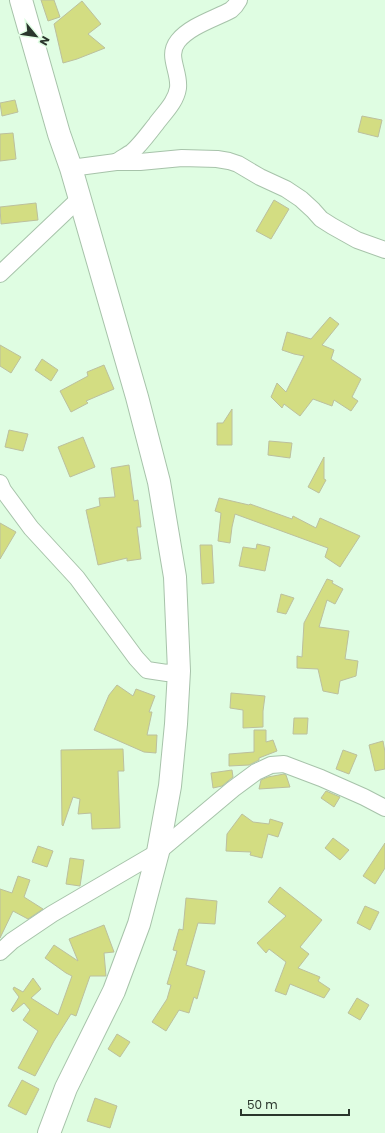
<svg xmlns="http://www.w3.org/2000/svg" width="385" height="1133" font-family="Poppins,sans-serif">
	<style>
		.building { fill: #d3dd82; stroke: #bcc09e }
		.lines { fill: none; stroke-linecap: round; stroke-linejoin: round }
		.street-casing { stroke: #a7c3aa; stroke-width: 18 }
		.secondary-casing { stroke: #a7c3aa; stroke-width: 24 }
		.street { stroke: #fff; stroke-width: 16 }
		.secondary { stroke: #fff; stroke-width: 22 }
	</style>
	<rect width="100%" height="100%" fill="#dffde2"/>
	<g class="building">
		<polygon points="41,0 54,0 60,17 48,21"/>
		<polygon points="82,1 101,24 88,34 105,48 77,59 63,63 54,24"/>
		<polygon points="15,100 18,112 2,116 0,103"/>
		<polygon points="362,116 382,120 378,137 358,132"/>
		<polygon points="13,133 16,159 0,161 0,134"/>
		<polygon points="274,200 289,209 271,239 256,231"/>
		<polygon points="36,203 38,220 1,224 0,207"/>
		<polygon points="330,317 339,324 322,345 334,350 331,359 361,379 352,397 358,401 351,411 334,400 332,406 313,399 300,416 284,404 282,408 271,397 277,383 286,392 304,356 294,354 282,350 287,332 311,339"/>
		<polygon points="0,345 21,357 11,373 0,366"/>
		<polygon points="42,359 58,370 51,381 35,370"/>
		<polygon points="104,365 114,389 86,401 88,403 71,412 60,391 88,376 87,372"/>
		<polygon points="232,409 232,445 217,445 217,423 223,423"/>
		<polygon points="9,430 28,434 23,451 5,447"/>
		<polygon points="83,437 95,467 70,477 58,447"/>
		<polygon points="269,441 292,443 290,458 268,455"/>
		<polygon points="324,457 324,479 326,480 319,493 308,487"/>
		<polygon points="129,465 134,501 138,500 141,527 137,527 141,559 127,561 127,558 98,565 86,510 100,506 99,498 115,497 111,468"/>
		<polygon points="219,498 249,505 250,504 292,519 293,516 316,528 320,518 360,536 340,567 325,557 328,548 235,514 232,527 230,543 218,541 221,513 215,511"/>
		<polygon points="0,523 16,532 0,559"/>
		<polygon points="257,544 270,547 265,571 239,566 243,547 256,549"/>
		<polygon points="200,545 212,545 214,583 202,584"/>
		<polygon points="327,579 333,581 332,583 343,589 335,604 327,600 319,627 349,631 345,659 358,661 356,676 340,681 338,694 323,691 318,669 297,668 297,656 302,657 304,623"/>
		<polygon points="281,594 294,598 286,614 277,612"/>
		<polygon points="117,685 133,696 136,689 155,696 149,712 152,712 147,735 157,735 156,753 144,752 94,730 109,695"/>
		<polygon points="231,693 265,696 263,711 263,727 243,728 243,710 230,708"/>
		<polygon points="294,718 308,718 307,734 293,734"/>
		<polygon points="254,730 266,730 266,742 273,740 277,751 259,758 259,760 249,765 229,766 229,754 254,752"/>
		<polygon points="383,741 385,752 385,769 375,771 369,745"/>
		<polygon points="123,749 124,771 118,771 120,828 92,829 91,813 78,814 80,799 73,797 63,826 62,825 61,750"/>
		<polygon points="343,750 357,755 349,774 336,769"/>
		<polygon points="232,770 233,777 222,786 213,788 211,773"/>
		<polygon points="284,774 286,775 290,787 259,789 261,780 268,777"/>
		<polygon points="326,791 340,797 334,807 321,798"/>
		<polygon points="242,814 253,822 269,824 270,819 283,823 278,837 268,834 262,858 250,855 251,852 226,851 227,834"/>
		<polygon points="333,838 349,850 340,860 325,848"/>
		<polygon points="385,843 385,868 375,884 363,876"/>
		<polygon points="38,846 53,851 47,867 32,862"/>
		<polygon points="70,858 84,860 80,886 66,884"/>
		<polygon points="18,876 30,880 24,897 43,909 28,919 13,911 0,938 0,889 12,893"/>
		<polygon points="280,887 322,920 300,947 309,954 298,968 320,977 318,981 330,989 324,998 290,984 286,995 275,991 286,962 269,949 266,953 257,943 286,916 268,902"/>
		<polygon points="186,898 217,901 215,924 198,923 186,965 205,971 197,999 194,997 189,1013 179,1010 166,1031 152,1022 167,999 171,985 167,984 177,951 173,950 179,929 183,930"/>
		<polygon points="365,906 379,912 370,930 357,923"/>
		<polygon points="104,925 114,952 104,953 106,976 90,976 76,1016 71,1014 54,1041 35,1076 18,1068 38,1031 23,1020 30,1010 24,1003 13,1012 11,1010 19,997 13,989 14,987 23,992 33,978 41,989 31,998 58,1015 72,976 66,973 45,958 54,945 78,961 69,939"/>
		<polygon points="357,998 369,1005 360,1020 348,1013"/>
		<polygon points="117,1034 130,1042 120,1057 108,1049"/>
		<polygon points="22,1080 39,1089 26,1115 8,1106"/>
		<polygon points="95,1098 117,1106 110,1128 87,1121"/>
	</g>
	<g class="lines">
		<defs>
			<g id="street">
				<path d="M 116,162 C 121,159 127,155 132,152 C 141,144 148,134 156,124 C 164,113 176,102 178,88 C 180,71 166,56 178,41 C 190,26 214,19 231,10 L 235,6 L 239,0"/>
				<polyline points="71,168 116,162 140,162 182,158 217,159 229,161 238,164 260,177 286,189 301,199 313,210 321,219 332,226 357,240 385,250"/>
				<polyline points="0,274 80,198"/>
				<polyline points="0,483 3,490 31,528 77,578 136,658 147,670 167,673 179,671"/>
				<polyline points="0,952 12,941 52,914 158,852 233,789 256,772 271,765 284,764 321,778 364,797 385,808"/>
			</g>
			<polyline id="secondary" points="21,0 59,134 71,168 137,397 159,482 175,577 179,671 176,724 170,786 158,852 139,924 114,991 66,1088 49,1133"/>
		</defs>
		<use href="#street" class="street-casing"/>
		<use href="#secondary" class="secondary-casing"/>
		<use href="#street" class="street"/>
		<use href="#secondary" class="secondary"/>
	</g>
	<g transform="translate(36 36) rotate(119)" stroke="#dffde2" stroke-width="3" paint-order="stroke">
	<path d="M0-3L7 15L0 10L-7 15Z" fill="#2a362c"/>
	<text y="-6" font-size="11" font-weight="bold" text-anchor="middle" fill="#2a362c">N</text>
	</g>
	<path d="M241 1109v6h108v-6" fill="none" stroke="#2a362c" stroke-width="2"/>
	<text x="247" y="1109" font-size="12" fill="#2a362c" stroke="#dffde2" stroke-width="3" paint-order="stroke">50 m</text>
</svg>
